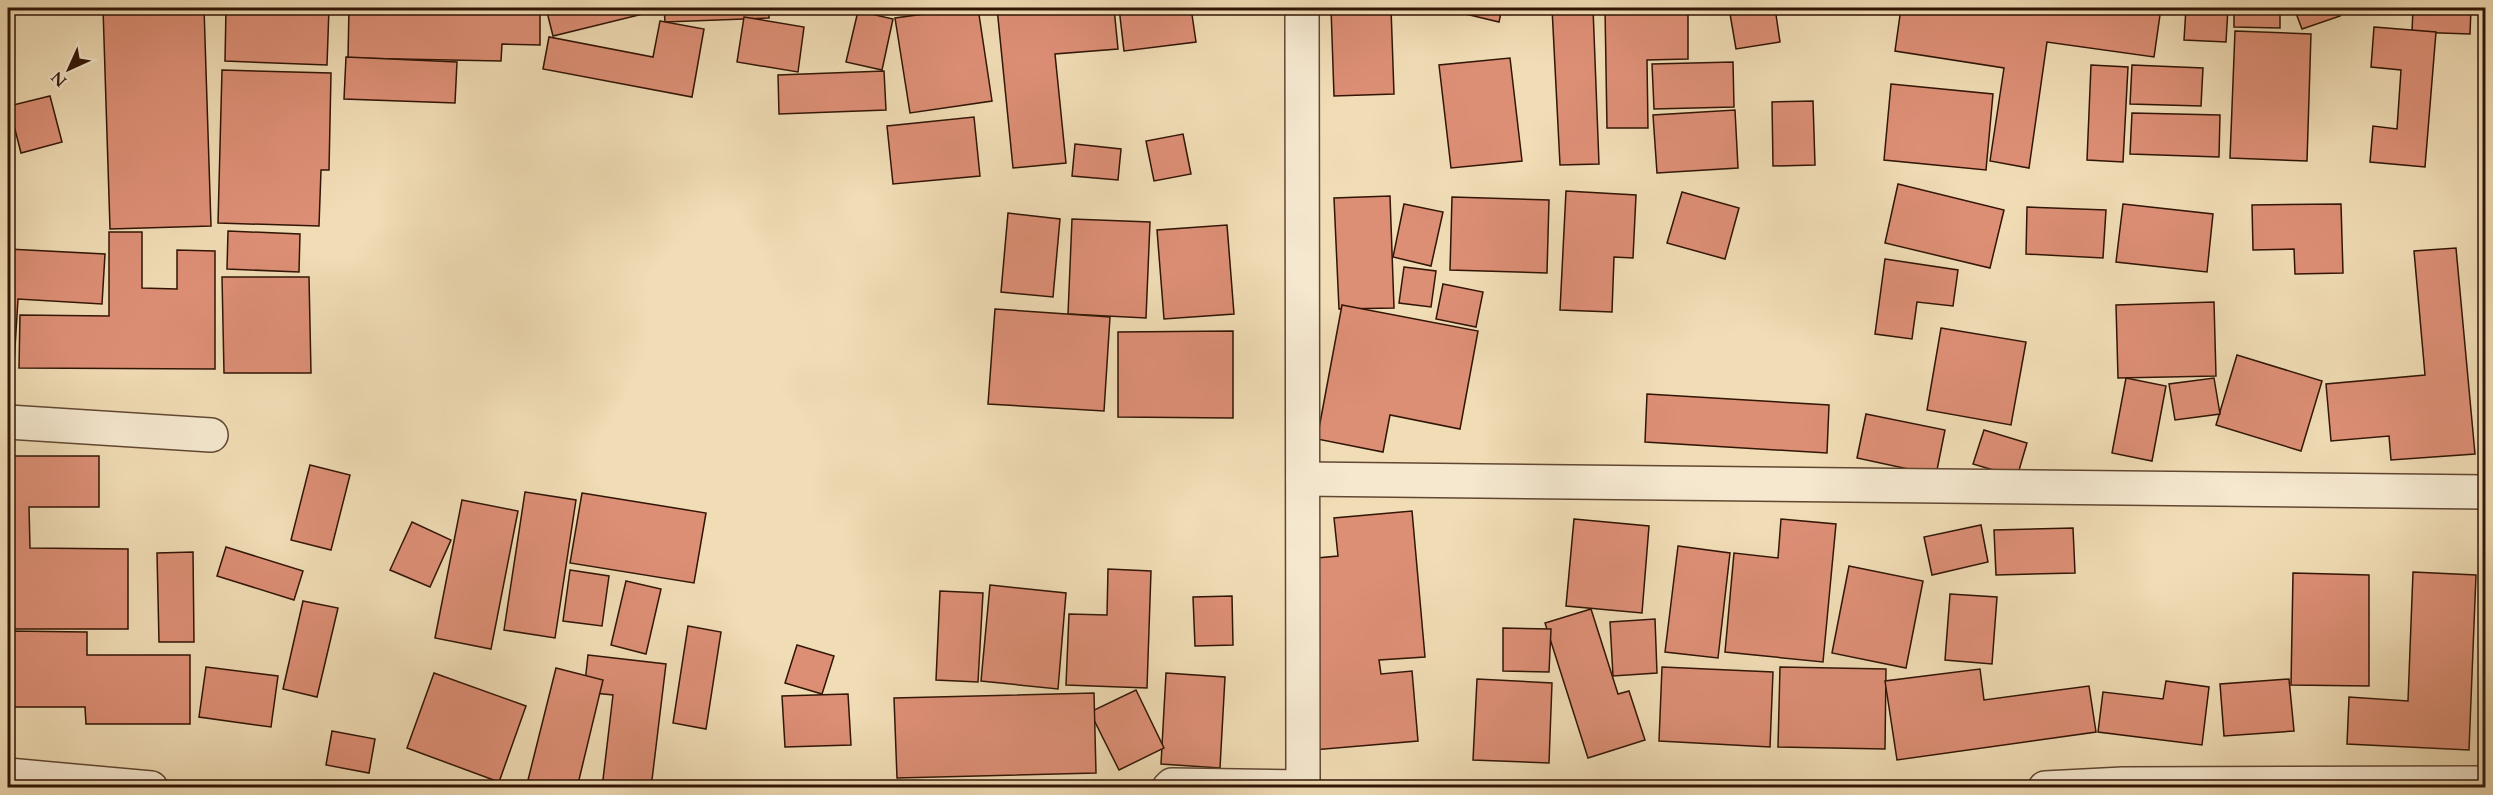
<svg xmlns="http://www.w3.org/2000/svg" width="2493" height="795" font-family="Cardo,serif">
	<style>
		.building { fill: #dd8f76; stroke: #311505; stroke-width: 1.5 }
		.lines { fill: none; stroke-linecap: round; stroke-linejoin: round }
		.minor-casing { stroke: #614731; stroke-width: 36 }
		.minor { stroke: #f5e8cf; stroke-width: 33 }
	</style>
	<rect width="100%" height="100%" fill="#f0dcb5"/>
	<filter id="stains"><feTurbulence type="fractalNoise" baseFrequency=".00333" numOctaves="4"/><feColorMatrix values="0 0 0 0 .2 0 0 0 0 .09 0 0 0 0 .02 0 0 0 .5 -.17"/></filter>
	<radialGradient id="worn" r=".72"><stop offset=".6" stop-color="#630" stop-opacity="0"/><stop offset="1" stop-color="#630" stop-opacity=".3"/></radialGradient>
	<g class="building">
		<polygon points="103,8 204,8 211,226 110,229"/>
		<polygon points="226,8 329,8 327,65 225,61"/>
		<polygon points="349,8 540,8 540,45 502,44 501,61 348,58"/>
		<polygon points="546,8 641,8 643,14 553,36"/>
		<polygon points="664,8 769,8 769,18 665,22"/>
		<polygon points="969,8 978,8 992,101 910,113 895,18"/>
		<polygon points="997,8 1114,8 1118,49 1055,54 1066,163 1013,168"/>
		<polygon points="1119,8 1191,8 1196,42 1124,51"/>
		<polygon points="1331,8 1391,8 1394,94 1334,96"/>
		<polygon points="1454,8 1502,8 1499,22 1453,11"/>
		<polygon points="1552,8 1593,8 1599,164 1560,165"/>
		<polygon points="1605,8 1688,8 1688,59 1647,60 1648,128 1607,128"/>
		<polygon points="1729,8 1775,8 1780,42 1736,49"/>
		<polygon points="1901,8 2161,8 2154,57 2047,42 2029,168 1990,161 2004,68 1895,51"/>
		<polygon points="2186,8 2228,8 2226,42 2184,40"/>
		<polygon points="2234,8 2280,8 2280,28 2234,27"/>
		<polygon points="2294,8 2337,8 2340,16 2302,29"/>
		<polygon points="2413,8 2471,8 2470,34 2412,32"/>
		<polygon points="858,11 893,19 882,70 846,62"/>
		<polygon points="744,17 804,27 798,72 737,62"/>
		<polygon points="660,21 704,29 692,97 543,69 549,37 653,57"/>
		<polygon points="2374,27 2436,32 2425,167 2370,162 2373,126 2397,129 2401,70 2371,67"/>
		<polygon points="2235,31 2311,34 2307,161 2230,158"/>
		<polygon points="346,57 457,62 455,103 344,99"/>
		<polygon points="1510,58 1522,161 1451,168 1439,65"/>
		<polygon points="1733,62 1734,107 1654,109 1652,64"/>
		<polygon points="2091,65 2128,67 2123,162 2087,160"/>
		<polygon points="2132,65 2203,68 2201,106 2130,104"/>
		<polygon points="222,70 331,73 329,170 321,170 319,226 218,223"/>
		<polygon points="884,71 886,110 779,114 778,75"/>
		<polygon points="1891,84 1993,94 1986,170 1884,160"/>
		<polygon points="50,96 62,142 21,153 9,106"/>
		<polygon points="1813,101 1815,165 1773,166 1772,102"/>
		<polygon points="1735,110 1738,168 1657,173 1653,115"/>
		<polygon points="2132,113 2220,115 2219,157 2130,154"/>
		<polygon points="974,117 980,176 893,184 887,126"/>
		<polygon points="1183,134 1191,174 1154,181 1146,141"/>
		<polygon points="1075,144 1121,149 1118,180 1072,176"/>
		<polygon points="1898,184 2004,210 1990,268 1885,243"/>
		<polygon points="1566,191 1636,195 1633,258 1614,257 1612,312 1560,310"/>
		<polygon points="1682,192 1739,208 1725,259 1667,243"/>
		<polygon points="1390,196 1394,308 1339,309 1334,198"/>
		<polygon points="1452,197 1549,200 1547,273 1450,270"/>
		<polygon points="1404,204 1443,212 1431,266 1393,257"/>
		<polygon points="2123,204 2213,214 2207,272 2116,262"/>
		<polygon points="2341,204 2343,273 2295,274 2294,249 2253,250 2252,205"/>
		<polygon points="2027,207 2106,210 2103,258 2026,254"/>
		<polygon points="1008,213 1060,219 1053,297 1001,292"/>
		<polygon points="1072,219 1150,222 1146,318 1068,314"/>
		<polygon points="1227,225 1234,314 1164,319 1157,230"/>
		<polygon points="228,231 300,234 299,272 227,269"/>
		<polygon points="109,232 142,232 142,288 177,289 177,250 215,251 215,369 19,368 20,315 109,316"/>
		<polygon points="2456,248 2475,454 2391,460 2389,436 2331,441 2326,384 2425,375 2414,251"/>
		<polygon points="8,249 105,254 102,304 18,299 14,364 8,364"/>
		<polygon points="1885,259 1958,270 1953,306 1917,302 1912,339 1875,334"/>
		<polygon points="1404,267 1436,271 1431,307 1399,303"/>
		<polygon points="222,277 309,277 311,373 224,373"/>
		<polygon points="1443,284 1483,292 1476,327 1436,319"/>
		<polygon points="2214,302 2216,376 2118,378 2116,305"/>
		<polygon points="1342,305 1478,331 1460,429 1390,415 1383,452 1317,439"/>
		<polygon points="995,309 1110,317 1104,411 988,404"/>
		<polygon points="1941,328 2026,342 2011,425 1927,410"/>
		<polygon points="1233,331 1233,418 1118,417 1118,332"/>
		<polygon points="2237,355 2322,381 2301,451 2216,425"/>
		<polygon points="2126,378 2166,386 2152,461 2112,453"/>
		<polygon points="2214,378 2220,414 2175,420 2169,384"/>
		<polygon points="1647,394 1829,405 1827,453 1645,442"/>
		<polygon points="1866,414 1945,430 1936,475 1857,458"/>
		<polygon points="1984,430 2027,443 2017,477 1973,464"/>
		<polygon points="8,456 99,456 99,507 29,507 30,548 128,549 128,629 8,629"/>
		<polygon points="310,465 350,475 331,550 291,540"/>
		<polygon points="525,492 576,500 555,638 504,630"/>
		<polygon points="582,493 706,513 694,583 570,563"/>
		<polygon points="462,500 518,511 491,649 435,638"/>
		<polygon points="1412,511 1425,657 1379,660 1381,674 1412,671 1418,741 1313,750 1295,560 1338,556 1334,518"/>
		<polygon points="1574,519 1649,526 1642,613 1566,606"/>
		<polygon points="1781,519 1836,524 1823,662 1725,652 1734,553 1778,558"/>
		<polygon points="412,522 451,540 430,587 390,570"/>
		<polygon points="1981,525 1988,562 1932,575 1924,537"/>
		<polygon points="2073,528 2075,573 1996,575 1994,530"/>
		<polygon points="1678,546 1730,553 1718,658 1665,652"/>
		<polygon points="226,547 303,571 294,600 217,576"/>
		<polygon points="193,552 194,642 159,642 157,553"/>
		<polygon points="1849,566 1923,581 1906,668 1832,653"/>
		<polygon points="1108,569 1151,571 1147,688 1066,685 1069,614 1107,615"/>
		<polygon points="570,570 609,576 602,626 563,621"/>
		<polygon points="2413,572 2476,575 2469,750 2347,744 2349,697 2408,701"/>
		<polygon points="2293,573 2369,575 2369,686 2291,685"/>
		<polygon points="626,581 661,589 646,654 611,645"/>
		<polygon points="990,585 1066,593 1058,689 981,681"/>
		<polygon points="940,591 983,593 978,682 936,680"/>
		<polygon points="1950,594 1997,597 1992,664 1945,660"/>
		<polygon points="1232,596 1233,645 1195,646 1193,597"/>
		<polygon points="303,601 338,608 317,697 283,689"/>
		<polygon points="1591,609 1618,694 1629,691 1645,740 1588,758 1545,623"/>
		<polygon points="1655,619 1657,673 1613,676 1610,622"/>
		<polygon points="688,626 721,632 706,729 673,723"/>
		<polygon points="1503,628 1551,629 1549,672 1503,671"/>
		<polygon points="8,631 87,632 87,655 190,655 190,724 86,724 85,707 8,707"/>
		<polygon points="797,645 834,656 822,694 785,683"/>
		<polygon points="588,655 666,664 651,788 602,788 613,695 584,692"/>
		<polygon points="206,667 278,676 271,727 199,717"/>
		<polygon points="1662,667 1773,672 1770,747 1659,741"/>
		<polygon points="1780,667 1886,669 1885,749 1778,747"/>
		<polygon points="556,668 603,680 577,788 556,788 528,780"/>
		<polygon points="1980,669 1984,700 2089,686 2096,732 1897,760 1885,681"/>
		<polygon points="434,673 526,706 499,782 407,748"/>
		<polygon points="1166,673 1225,677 1220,768 1161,764"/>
		<polygon points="1477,679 1552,683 1549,763 1473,760"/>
		<polygon points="2289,679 2294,731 2224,736 2220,684"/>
		<polygon points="2166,681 2209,687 2202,745 2098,732 2103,692 2163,699"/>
		<polygon points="1136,690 1164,748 1119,770 1090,712"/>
		<polygon points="1094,693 1096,773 897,778 894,698"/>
		<polygon points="848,694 851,745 785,747 782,696"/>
		<polygon points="332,731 375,739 369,773 326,765"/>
	</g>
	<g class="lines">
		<defs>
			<g id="minor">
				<polyline points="1302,8 1303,788"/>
				<polyline points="8,422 211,435"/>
				<polyline points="1303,479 2486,492"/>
				<polyline points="8,775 151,788"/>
				<polyline points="1169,788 1172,785 1303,787"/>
				<polyline points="2045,788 2123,784 2486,783"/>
			</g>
		</defs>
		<use href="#minor" class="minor-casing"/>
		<use href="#minor" class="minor"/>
	</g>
	<rect width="2493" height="795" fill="none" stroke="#f0dcb5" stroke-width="30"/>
	<rect x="9" y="9" width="2475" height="777" fill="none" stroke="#311505" stroke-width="3"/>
	<rect x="15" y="15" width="2463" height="765" fill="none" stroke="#311505" stroke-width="1.5"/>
	<g transform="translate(69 69) rotate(225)" stroke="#f5e8cf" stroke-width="4.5" paint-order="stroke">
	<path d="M0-4.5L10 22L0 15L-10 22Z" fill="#311505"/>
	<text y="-9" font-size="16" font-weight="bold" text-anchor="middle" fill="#311505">N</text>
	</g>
	<rect width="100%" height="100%" filter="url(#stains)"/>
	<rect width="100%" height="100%" fill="url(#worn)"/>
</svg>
